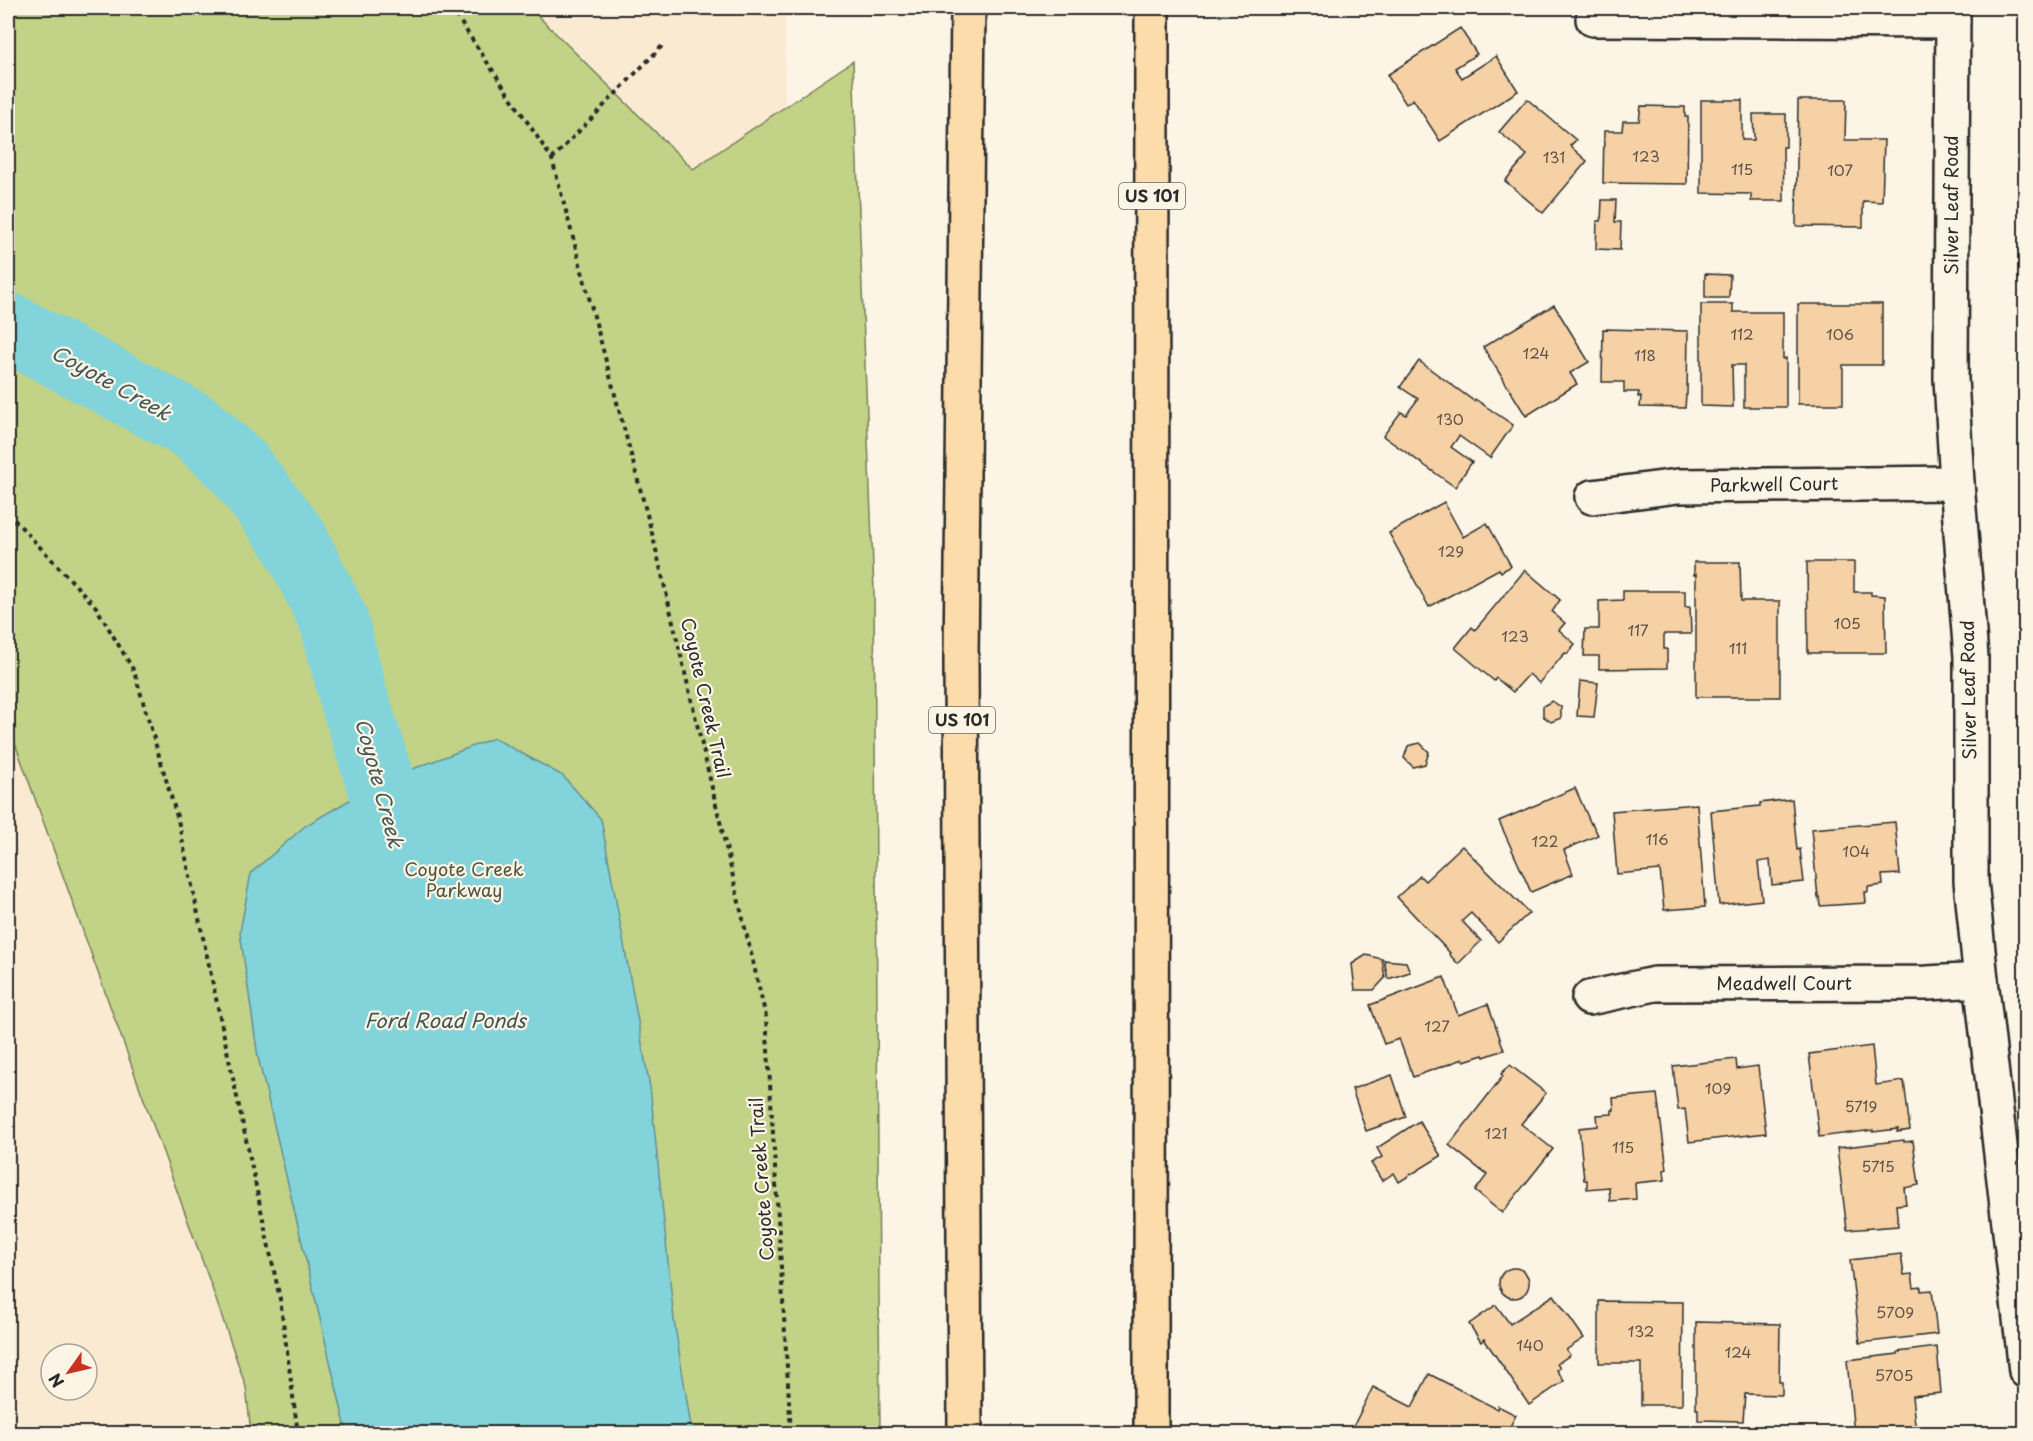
<svg xmlns="http://www.w3.org/2000/svg" width="2033" height="1441" font-family="'Playpen Sans',sans-serif">
	<style>
		.built { fill: #faead2; fill-rule: evenodd }
		.green { fill: #c2d287; stroke: #767e59; stroke-width: 1.5 }
		.water { fill: #83d4da; stroke: #609094; stroke-width: 1.5 }
		.lines { fill: none; stroke-linecap: round; stroke-linejoin: round }
		.river { stroke: #83d4da; stroke-width: 69 }
		.building { fill: #f5d1a5; stroke: #2b2b2b; stroke-width: 1.5 }
		.minor-casing { stroke: #2b2b2b; stroke-width: 38 }
		.highway-casing { stroke: #2b2b2b; stroke-width: 38 }
		.path { stroke: #2b2b2b; stroke-width: 4; stroke-dasharray: 4.5 4.5; stroke-linecap: butt }
		.minor { stroke: #fcf5e5; stroke-width: 33 }
		.highway { stroke: #fddcac; stroke-width: 33 }
		.labels { text-anchor: middle; stroke-width: 4.5; stroke-linejoin: round; paint-order: stroke }
		.number-label { font-size: 15px; fill: #5e544a }
		.shield { fill: #fcf5e5; stroke: #6a6863; stroke-width: 1.5 }
		.shield-label { font-size: 16px; font-weight: bold; fill: #2b2b2b }
		.street-label { font-size: 18px; fill: #2b2b2b; stroke: #fcf5e5 }
		.park-label { font-size: 18px; fill: #515542; stroke: #fcf5e5 }
		.water-label { font-size: 20px; font-style: italic; fill: #415557; stroke: #fcf5e5 }
	</style>
	<rect width="100%" height="100%" fill="#fcf5e5"/>
	<filter id="ink" filterUnits="userSpaceOnUse"><feTurbulence type="fractalNoise" baseFrequency=".0167" numOctaves="2"/><feDisplacementMap in="SourceGraphic" scale="12" xChannelSelector="R" yChannelSelector="G"/><feConvolveMatrix kernelMatrix="1 2 1 2 8 2 1 2 1" color-interpolation-filters="sRGB"/></filter>
	<g filter="url(#ink)">
		<g class="built">
			<polygon points="530,8 785,8 785,107 693,169"/>
			<path d="M 8,724 L 210,1282 L 262,1433 L 8,1433 ZM 51,1354 L 87,1354 L 87,1390 L 51,1390 Z"/>
		</g>
		<polygon class="green" points="8,8 530,8 693,169 853,61 874,591 880,1433 251,1433 246,1387 210,1282 8,724"/>
		<polygon class="water" points="494,738 563,776 601,819 650,1087 674,1320 692,1433 347,1433 258,1057 240,932 251,873 305,826 384,780"/>
		<g class="lines">
			<polyline class="river" points="8,327 195,427 237,465 293,538 334,621 354,699 395,828 402,873"/>
		</g>
		<g class="building">
			<polygon points="1460,28 1477,54 1455,68 1462,78 1496,56 1518,91 1440,141 1413,99 1406,104 1387,75"/>
			<polygon points="1527,99 1576,140 1570,146 1587,161 1543,213 1505,181 1527,155 1499,132"/>
			<polygon points="1701,100 1742,100 1742,140 1754,140 1753,114 1786,114 1786,147 1783,147 1784,201 1751,201 1751,194 1701,193"/>
			<polygon points="1798,100 1846,100 1845,140 1884,140 1882,202 1863,201 1863,227 1796,226"/>
			<polygon points="1641,106 1685,107 1685,117 1688,117 1687,184 1603,183 1604,131 1622,131 1623,121 1639,121"/>
			<polygon points="1602,200 1616,200 1615,222 1621,222 1620,250 1596,249 1597,221 1601,221"/>
			<polygon points="1705,274 1730,275 1729,298 1705,298"/>
			<polygon points="1701,304 1733,304 1733,312 1783,312 1783,359 1786,358 1786,407 1744,407 1744,365 1732,365 1733,407 1701,406"/>
			<polygon points="1798,304 1882,304 1882,365 1843,365 1843,404 1798,404"/>
			<polygon points="1554,305 1589,362 1570,373 1577,384 1526,416 1483,347"/>
			<polygon points="1603,329 1688,331 1687,395 1686,395 1685,408 1640,407 1641,396 1638,397 1639,392 1624,392 1624,382 1602,382"/>
			<polygon points="1419,361 1474,401 1475,399 1513,425 1490,458 1459,436 1451,447 1472,462 1455,487 1383,436 1401,412 1406,415 1418,399 1400,387"/>
			<polygon points="1444,502 1463,537 1487,523 1511,566 1501,572 1499,569 1429,607 1389,533"/>
			<polygon points="1694,562 1740,562 1741,601 1780,601 1780,697 1696,697 1696,574 1694,575"/>
			<polygon points="1807,562 1854,562 1854,592 1871,592 1871,595 1885,596 1886,653 1808,653"/>
			<polygon points="1525,570 1560,600 1552,612 1565,623 1559,630 1575,644 1567,654 1565,653 1539,683 1529,674 1513,692 1496,678 1494,681 1455,648 1472,627 1475,630"/>
			<polygon points="1623,591 1685,591 1685,607 1690,607 1691,634 1664,634 1664,649 1667,649 1667,668 1599,669 1599,656 1584,656 1585,629 1599,629 1599,601 1623,600"/>
			<polygon points="1580,681 1598,683 1594,717 1577,716"/>
			<polygon points="1552,701 1561,707 1561,718 1551,722 1543,716 1543,706"/>
			<polygon points="1420,743 1429,752 1425,764 1413,767 1404,758 1408,746"/>
			<polygon points="1575,788 1591,824 1592,823 1598,835 1564,850 1573,874 1531,892 1499,821"/>
			<polygon points="1792,799 1797,850 1800,849 1804,882 1772,885 1770,860 1758,862 1762,900 1719,905 1711,811 1760,806 1760,803"/>
			<polygon points="1697,804 1705,907 1664,910 1660,870 1617,874 1612,811"/>
			<polygon points="1895,822 1900,874 1882,875 1883,885 1868,887 1868,892 1865,892 1866,903 1820,906 1819,897 1818,897 1811,829"/>
			<polygon points="1462,846 1529,913 1498,942 1471,913 1462,921 1481,941 1458,964 1449,954 1450,953 1397,897 1420,876 1425,881"/>
			<polygon points="1366,955 1382,959 1385,978 1374,990 1355,990 1352,964"/>
			<polygon points="1384,960 1406,962 1410,972 1388,979"/>
			<polygon points="1444,977 1458,1015 1488,1004 1504,1050 1484,1057 1483,1055 1464,1061 1463,1059 1413,1077 1399,1039 1384,1044 1370,1005"/>
			<polygon points="1872,1046 1876,1085 1904,1081 1910,1130 1897,1132 1898,1129 1873,1132 1873,1130 1819,1137 1809,1054"/>
			<polygon points="1736,1059 1737,1069 1758,1066 1766,1133 1689,1142 1685,1109 1678,1110 1673,1066"/>
			<polygon points="1510,1065 1546,1093 1521,1124 1553,1149 1502,1213 1475,1191 1487,1175 1449,1145 1503,1076 1501,1074"/>
			<polygon points="1392,1075 1406,1117 1366,1131 1352,1089"/>
			<polygon points="1657,1094 1667,1169 1664,1170 1665,1180 1635,1183 1636,1199 1610,1201 1609,1187 1587,1189 1587,1180 1584,1180 1579,1128 1598,1126 1597,1115 1612,1114 1612,1110 1614,1110 1613,1098"/>
			<polygon points="1419,1121 1441,1156 1399,1182 1394,1173 1382,1181 1371,1163 1382,1157 1377,1148"/>
			<polygon points="1904,1140 1904,1142 1913,1141 1919,1185 1904,1188 1906,1204 1896,1205 1898,1226 1847,1230 1837,1148"/>
			<polygon points="1901,1254 1904,1275 1912,1274 1914,1288 1921,1287 1921,1291 1932,1290 1937,1334 1860,1343 1850,1260"/>
			<circle cx="1514" cy="1283" r="15"/>
			<polygon points="1554,1295 1584,1338 1566,1350 1570,1355 1557,1364 1560,1368 1557,1370 1564,1381 1529,1405 1484,1339 1481,1342 1469,1324 1496,1305 1510,1324"/>
			<polygon points="1599,1301 1683,1302 1682,1405 1641,1405 1641,1363 1599,1363"/>
			<polygon points="1696,1322 1780,1324 1779,1382 1782,1382 1782,1395 1745,1394 1743,1421 1698,1420 1698,1409 1696,1409"/>
			<polygon points="1937,1347 1941,1393 1912,1396 1916,1434 1854,1434 1847,1360 1898,1354 1898,1352"/>
			<polygon points="1429,1374 1497,1409 1498,1406 1516,1415 1506,1434 1365,1434 1353,1427 1373,1387 1412,1407"/>
		</g>
		<g class="lines">
			<defs>
				<g id="minor">
					<polyline points="1953,8 1951,379 1957,483 1971,657 1971,881 1981,980 2026,1371"/>
					<polyline points="1593,19 1953,21"/>
					<polyline points="1592,497 1678,486 1957,483"/>
					<polyline points="1589,998 1655,984 1927,983 1981,980"/>
				</g>
				<g id="highway">
					<polyline points="965,1434 961,660 968,8"/>
					<polyline points="1151,1434 1152,8"/>
				</g>
			</defs>
			<use href="#minor" class="minor-casing"/>
			<use href="#highway" class="highway-casing"/>
			<g class="path">
				<polyline points="451,8 552,159 653,537 766,1017 791,1434"/>
				<polyline points="552,159 662,46"/>
				<polyline points="8,513 96,607 134,671 178,820 280,1299 298,1434"/>
			</g>
			<use href="#minor" class="minor"/>
			<use href="#highway" class="highway"/>
		</g>
	</g>
	<g class="labels">
		<g class="number-label">
			<text x="1646" y="162">123</text>
			<text x="1554" y="163">131</text>
			<text x="1742" y="175">115</text>
			<text x="1840" y="176">107</text>
			<text x="1742" y="340">112</text>
			<text x="1840" y="340">106</text>
			<text x="1536" y="359">124</text>
			<text x="1645" y="361">118</text>
			<text x="1450" y="425">130</text>
			<text x="1451" y="557">129</text>
			<text x="1847" y="629">105</text>
			<text x="1638" y="636">117</text>
			<text x="1515" y="642">123</text>
			<text x="1738" y="654">111</text>
			<text x="1657" y="845">116</text>
			<text x="1545" y="847">122</text>
			<text x="1856" y="857">104</text>
			<text x="1437" y="1032">127</text>
			<text x="1718" y="1094">109</text>
			<text x="1861" y="1112">5719</text>
			<text x="1496" y="1139">121</text>
			<text x="1623" y="1153">115</text>
			<text x="1878" y="1172">5715</text>
			<text x="1895" y="1318">5709</text>
			<text x="1641" y="1337">132</text>
			<text x="1530" y="1351">140</text>
			<text x="1738" y="1358">124</text>
			<text x="1894" y="1381">5705</text>
		</g>
		<g class="shield">
			<rect x="1119" y="183" width="66" height="26" rx="4.5"/>
			<rect x="929" y="707" width="66" height="26" rx="4.5"/>
		</g>
		<g class="shield-label">
			<text x="1152" y="202">US 101</text>
			<text x="962" y="726">US 101</text>
		</g>
		<g class="street-label">
			<text transform="translate(1952 205) rotate(-90)" y="6">Silver Leaf Road</text>
			<text transform="translate(1774 485) rotate(-1)" y="6">Parkwell Court</text>
			<text transform="translate(1969 690) rotate(-91)" y="6">Silver Leaf Road</text>
			<text transform="translate(705 698) rotate(77)" y="6">Coyote Creek Trail</text>
			<text x="1784" y="990">Meadwell Court</text>
			<text transform="translate(762 1179) rotate(-94)" y="6">Coyote Creek Trail</text>
		</g>
		<g class="park-label">
			<text x="464" y="876">Coyote Creek<tspan x="464" dy="21">Parkway</tspan></text>
		</g>
		<g class="water-label">
			<text transform="translate(111 383) rotate(29)" y="7">Coyote Creek</text>
			<text transform="translate(379 783) rotate(75)" y="7">Coyote Creek</text>
			<text x="445" y="1028">Ford Road Ponds</text>
		</g>
	</g>
	<rect width="2033" height="1441" fill="none" stroke="#fcf5e5" stroke-width="30"/>
	<rect x="15" y="15" width="2003" height="1411" fill="none" stroke="#2b2b2b" stroke-width="2" filter="url(#ink)"/>
	<g transform="translate(69 1372) rotate(236)"><circle r="28" fill="#fcf5e5" stroke="#a8a49b" stroke-width="1.5"/>
	<path d="M0-4.5L10 22L0 15L-10 22Z" fill="#c8321e"/>
	<text y="-9" font-size="16" font-weight="bold" text-anchor="middle" fill="#2b2b2b">N</text>
	</g>
</svg>
